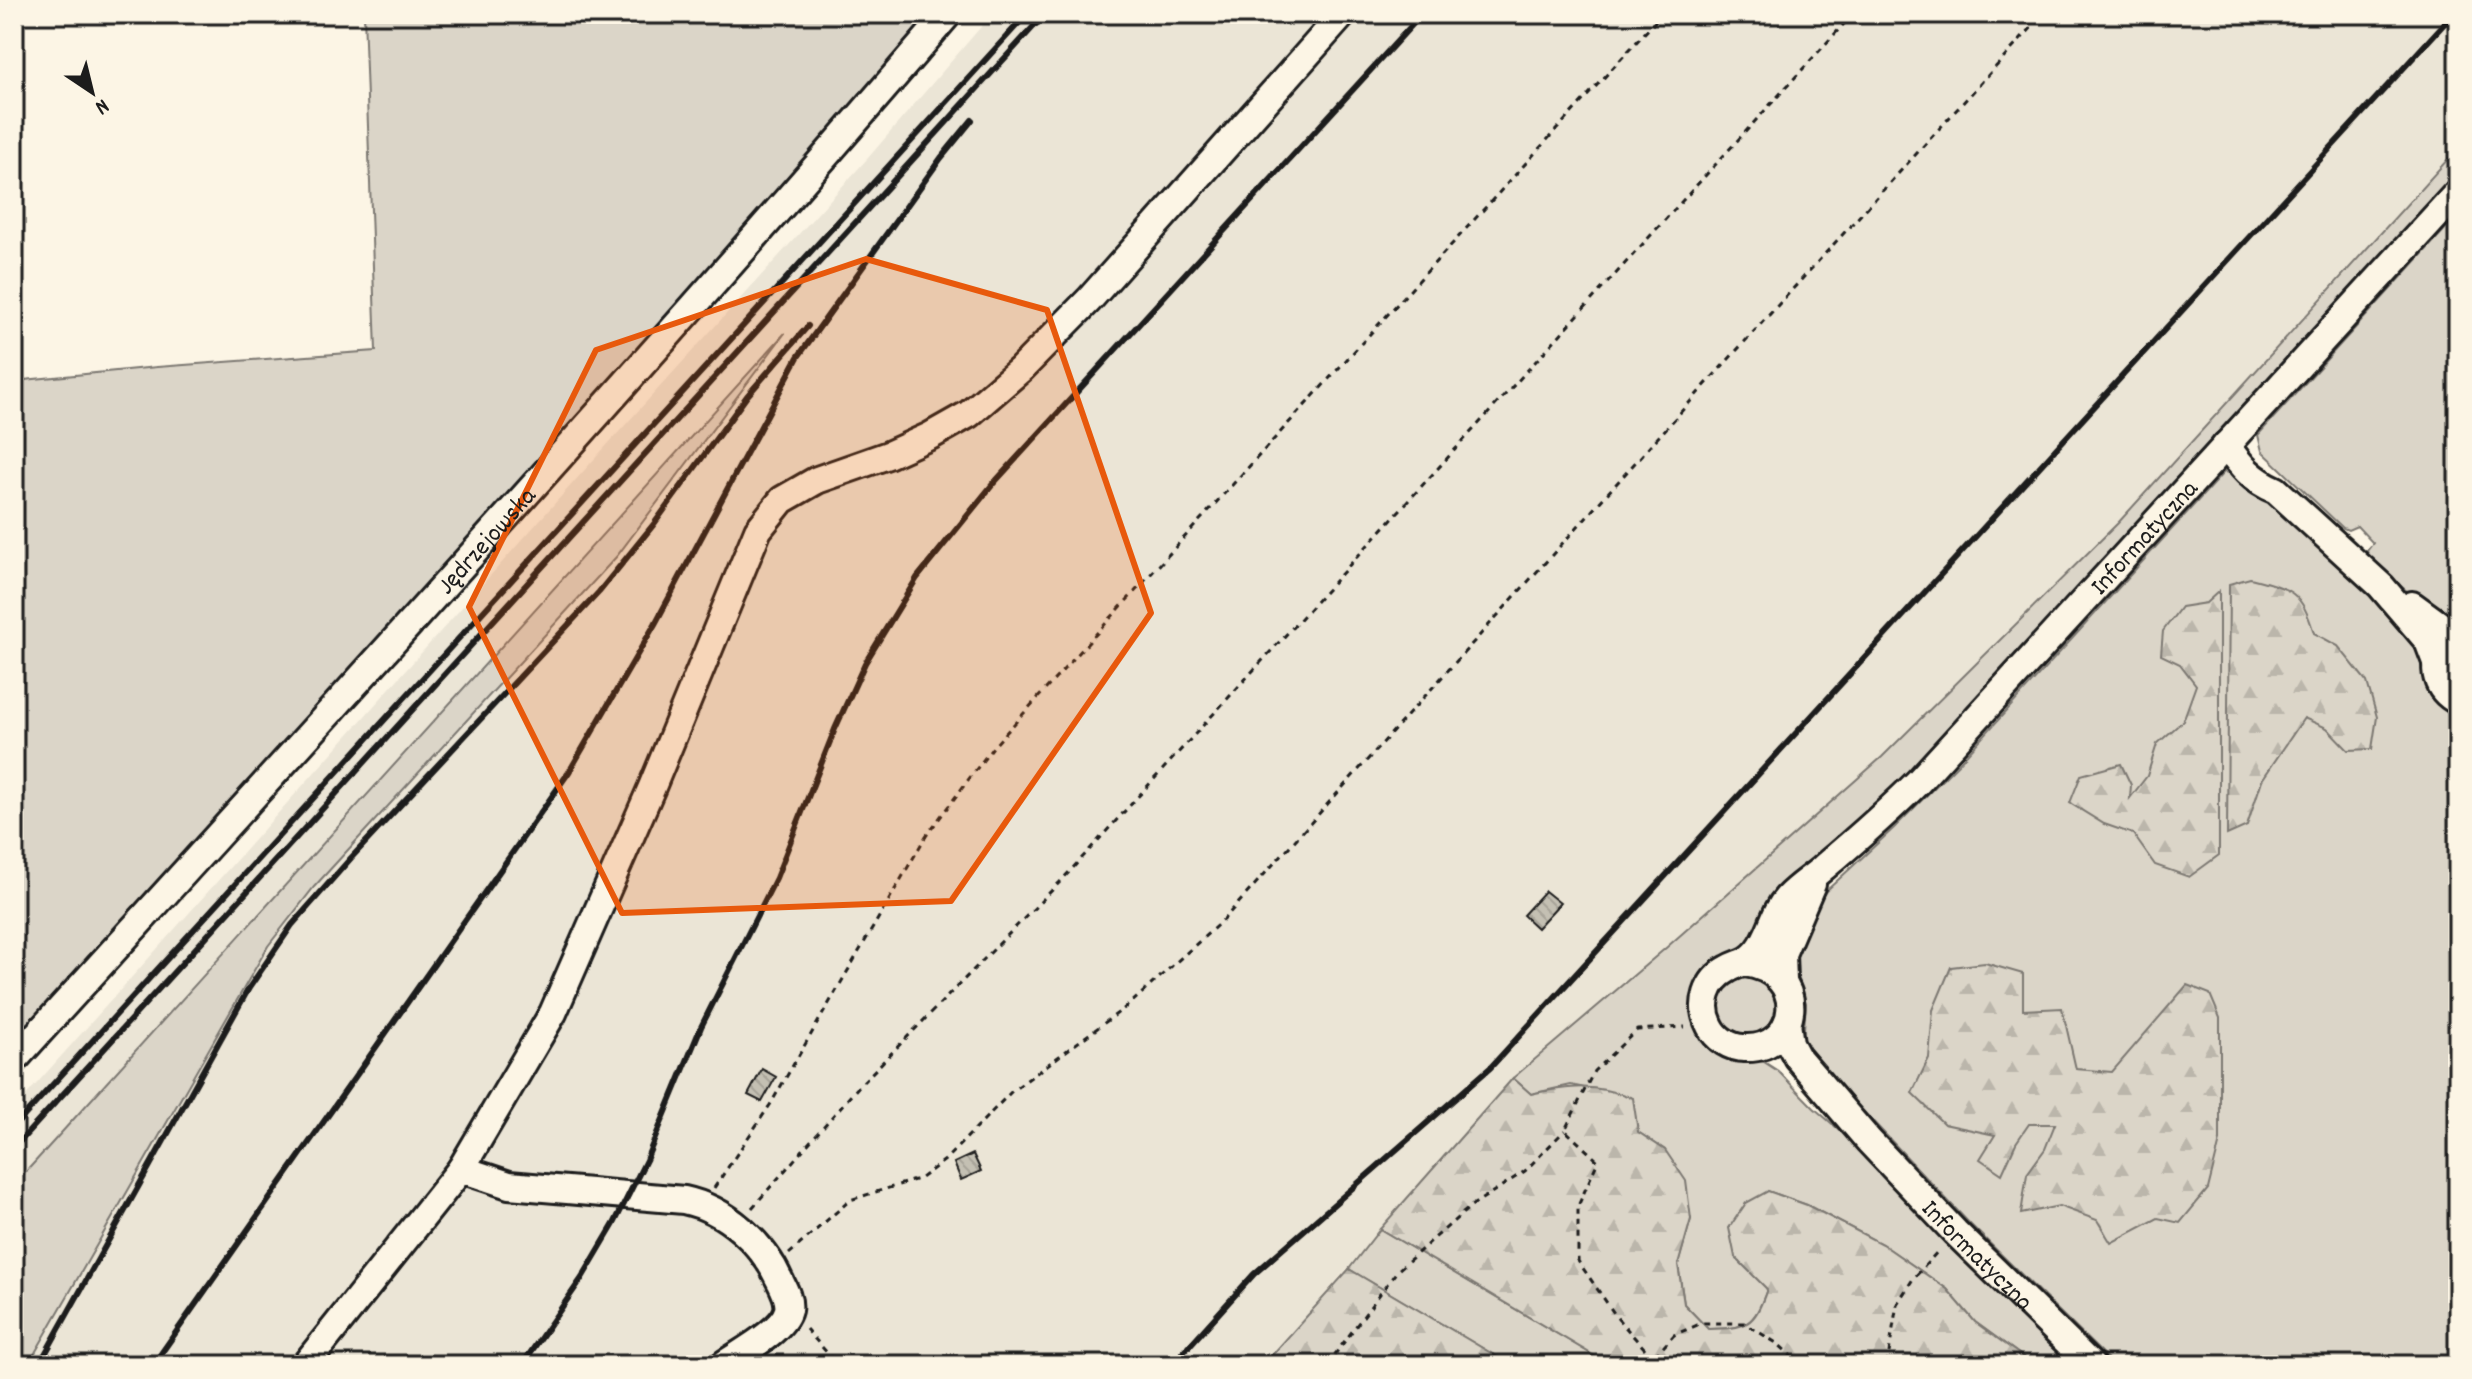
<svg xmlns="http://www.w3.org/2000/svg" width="2472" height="1379" font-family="Dekko,sans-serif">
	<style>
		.built { fill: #ebe5d6 }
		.green { fill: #dbd5c8; stroke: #7c7872; stroke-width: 2 }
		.forest { fill: url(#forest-firs); stroke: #7c7872; stroke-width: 2 }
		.building { fill: url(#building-back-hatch); stroke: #1c1c1c; stroke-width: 2 }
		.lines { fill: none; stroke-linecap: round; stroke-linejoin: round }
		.minor-casing { stroke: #1c1c1c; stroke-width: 32 }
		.path { stroke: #1c1c1c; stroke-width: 3; stroke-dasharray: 6 6; stroke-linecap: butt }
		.minor { stroke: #fcf5e5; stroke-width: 26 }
		.rail { stroke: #1c1c1c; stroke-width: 6 }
		.marked { fill: #e8590c; fill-opacity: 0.2; stroke: #e8590c; stroke-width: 6; stroke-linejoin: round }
		.labels { text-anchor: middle; stroke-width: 8; stroke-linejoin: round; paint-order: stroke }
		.street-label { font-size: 26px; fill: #1c1c1c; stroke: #fcf5e5 }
	</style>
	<defs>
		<pattern id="forest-firs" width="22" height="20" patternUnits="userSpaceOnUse" patternTransform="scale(2)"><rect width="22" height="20" fill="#dbd5c8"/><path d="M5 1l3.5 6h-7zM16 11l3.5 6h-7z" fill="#bbb6ab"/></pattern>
		<pattern id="building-back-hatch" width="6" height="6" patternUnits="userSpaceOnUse" patternTransform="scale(2)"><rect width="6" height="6" fill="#c4c0b3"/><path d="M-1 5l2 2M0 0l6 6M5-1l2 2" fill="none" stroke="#a8a499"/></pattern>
	</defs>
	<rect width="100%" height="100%" fill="#fcf5e5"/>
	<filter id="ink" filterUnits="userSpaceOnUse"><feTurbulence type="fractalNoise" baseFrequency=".0125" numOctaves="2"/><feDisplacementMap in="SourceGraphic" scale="16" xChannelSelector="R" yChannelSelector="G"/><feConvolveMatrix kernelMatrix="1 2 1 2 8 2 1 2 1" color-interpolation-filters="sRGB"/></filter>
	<g filter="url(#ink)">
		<polygon class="built" points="992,14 2458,14 2458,148 2118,523 1882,757 1667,947 1513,1078 1263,1365 14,1365 14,1109 598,455 868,158"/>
		<g class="green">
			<polygon points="364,14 538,14 540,23 630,17 631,14 938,14 882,80 14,1046 14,381 157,367 376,351"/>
			<path d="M 2458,148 L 2458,178 L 1765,928 L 1698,993 L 1749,1059 L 1764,1062 L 1778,1071 L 1814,1108 L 1860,1148 L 2076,1365 L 2034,1365 L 1975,1322 L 1947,1289 L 1882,1244 L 1807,1205 L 1768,1191 L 1735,1257 L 1767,1289 C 1753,1327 1747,1328 1708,1329 L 1684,1304 L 1678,1264 L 1691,1219 L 1665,1150 L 1638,1132 L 1632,1098 L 1571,1085 L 1531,1094 L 1513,1078 L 1667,947 L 1882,757 L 2118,523 Z"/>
			<polygon points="2458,215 2458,625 2440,619 2370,560 2367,551 2373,543 2357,526 2348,530 2343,528 2262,451 2258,435"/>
			<polygon points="785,333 617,556 314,887 268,946 28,1365 14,1365 14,1185"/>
			<polygon points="2224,472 2238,475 2328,553 2416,637 2458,711 2458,1365 2114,1365 1971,1225 1811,1056 1803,1042 1806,1003 1797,973 1795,954 1817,904 1826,891 1894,828 1958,764"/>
			<circle cx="1748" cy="1007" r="29"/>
			<polygon points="1380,1229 1610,1365 1511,1365 1349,1269"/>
		</g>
		<g class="forest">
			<path d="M 2250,578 C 2292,589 2301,591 2314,633 L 2338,646 L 2367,682 L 2377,717 L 2372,749 L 2348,750 L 2327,728 L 2304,718 L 2262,780 L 2247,826 L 2227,835 L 2229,584 Z"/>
			<polygon points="2219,591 2219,855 2189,877 2155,865 2133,834 2104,824 2070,803 2081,775 2121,764 2131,785 2130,798 2147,776 2157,744 2183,721 2196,685 2180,664 2161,655 2163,631 2181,607 2206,603"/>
			<polygon points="1985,963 2023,974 2023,1010 2062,1008 2076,1069 2112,1072 2187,985 2210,994 2220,1018 2220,1141 2208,1189 2180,1223 2158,1218 2111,1243 2097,1220 2059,1206 2021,1214 2027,1174 2045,1149 2055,1124 2029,1124 2016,1143 2002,1174 1980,1159 1995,1135 1944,1124 1912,1093 1929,1058 1933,1010 1951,967"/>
			<path d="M 1513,1078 L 1531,1094 C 1570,1086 1594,1083 1633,1098 L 1638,1132 L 1665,1150 L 1686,1181 L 1691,1219 L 1678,1265 L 1684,1304 L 1708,1329 C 1747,1328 1754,1327 1767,1289 L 1735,1257 L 1729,1228 L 1746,1203 L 1768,1191 L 1807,1205 L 1882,1244 L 1947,1289 L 1975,1322 L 2034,1365 L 1610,1365 L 1380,1229 Z"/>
			<polygon points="1349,1269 1511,1365 1263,1365"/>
		</g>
		<g class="building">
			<polygon points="1545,891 1560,903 1537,928 1523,915"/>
			<polygon points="762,1069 776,1077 762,1102 748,1095"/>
			<polygon points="973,1154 981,1171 961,1180 954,1163"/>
		</g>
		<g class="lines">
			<defs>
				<g id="minor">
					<path d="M 2226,445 C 2241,466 2252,480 2276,490 L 2381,586 L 2428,641 L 2436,662"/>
					<polyline points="2412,605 2445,629 2458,632"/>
					<path d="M 2443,646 C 2430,667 2436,690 2458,701"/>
					<path id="s1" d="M 1745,963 C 1811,972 1800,1051 1744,1048 C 1731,1048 1716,1039 1710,1026 C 1699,1005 1707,980 1728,969 C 1740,962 1747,964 1758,951 C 1771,936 1773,913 1787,898 C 1798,886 1812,878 1824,867 C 1857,839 1889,811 1919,781 L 2458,192"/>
					<polyline points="1783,981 1782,954 1812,884"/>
					<path id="s2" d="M 1787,1023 L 1790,1044 L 1797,1057 L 1869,1141 L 1955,1232 L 2091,1365"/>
					<path id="s3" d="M 14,1060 C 328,714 644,369 948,14"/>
					<path d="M 461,1169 L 509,1185 L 684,1200 C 726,1209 763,1243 780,1281 C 784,1289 790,1300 788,1310 C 783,1331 740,1353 723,1365"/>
					<polyline points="305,1365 461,1169 553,1013 652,787 758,530 782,500 817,480 888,455 930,436 969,414 1021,369 1089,300 1343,14"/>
				</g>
			</defs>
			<use href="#minor" class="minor-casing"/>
			<g class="path">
				<polyline points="714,1188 770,1105 926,836 993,747 1662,14"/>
				<polyline points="752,1208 859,1086 1060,882 1853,14"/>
				<polyline points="789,1254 850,1200 921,1178 945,1160 1012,1091 1130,1004 1224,919 1716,373 2044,14"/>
				<polyline points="806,1329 838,1365"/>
				<polyline points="1653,1358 1618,1319 1578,1261 1578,1206 1598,1161 1565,1130 1594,1071 1637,1030 1685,1027"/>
				<polyline points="1327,1365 1397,1271 1471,1206 1525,1171 1565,1130"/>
				<polyline points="1647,1365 1674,1335 1702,1323 1744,1323 1778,1344 1801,1365"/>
				<polyline points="1887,1365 1897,1304 1913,1279 1939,1250"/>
			</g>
			<use href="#minor" class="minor"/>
			<g class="rail">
				<polyline points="14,1127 1027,14"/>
				<polyline points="14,1148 1045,14"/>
				<polyline points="39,1365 249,988 292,925 351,858 599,592 654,524 747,396 808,326"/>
				<polyline points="153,1365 569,772 655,624 798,357 941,158 972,120"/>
				<polyline points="522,1365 582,1278 614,1224 646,1160 701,1027 776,878 835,729 865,663 917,578 993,484 1422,14"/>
				<polyline points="1172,1365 1254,1274 1490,1068 2453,14"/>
			</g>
		</g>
	</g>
	<path class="marked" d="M 866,259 L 1047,310 L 1151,613 L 951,901 L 622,913 L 469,607 L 596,350 Z"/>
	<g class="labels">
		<g class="street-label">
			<text dy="9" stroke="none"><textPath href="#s1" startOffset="852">Informatyczna</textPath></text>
			<text dy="9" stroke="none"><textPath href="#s3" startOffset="702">Jędrzejowska</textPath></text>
			<text dy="9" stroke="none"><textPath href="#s2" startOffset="304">Informatyczna</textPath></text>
		</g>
	</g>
	<rect width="2472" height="1379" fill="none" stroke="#fcf5e5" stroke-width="48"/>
	<rect x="24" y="24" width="2424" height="1331" fill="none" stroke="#1c1c1c" stroke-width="3" filter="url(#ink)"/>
	<g transform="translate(92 92) rotate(145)" stroke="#fcf5e5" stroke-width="6" paint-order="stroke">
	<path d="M0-6L14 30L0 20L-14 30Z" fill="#1c1c1c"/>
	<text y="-12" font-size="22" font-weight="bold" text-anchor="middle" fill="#1c1c1c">N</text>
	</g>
</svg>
